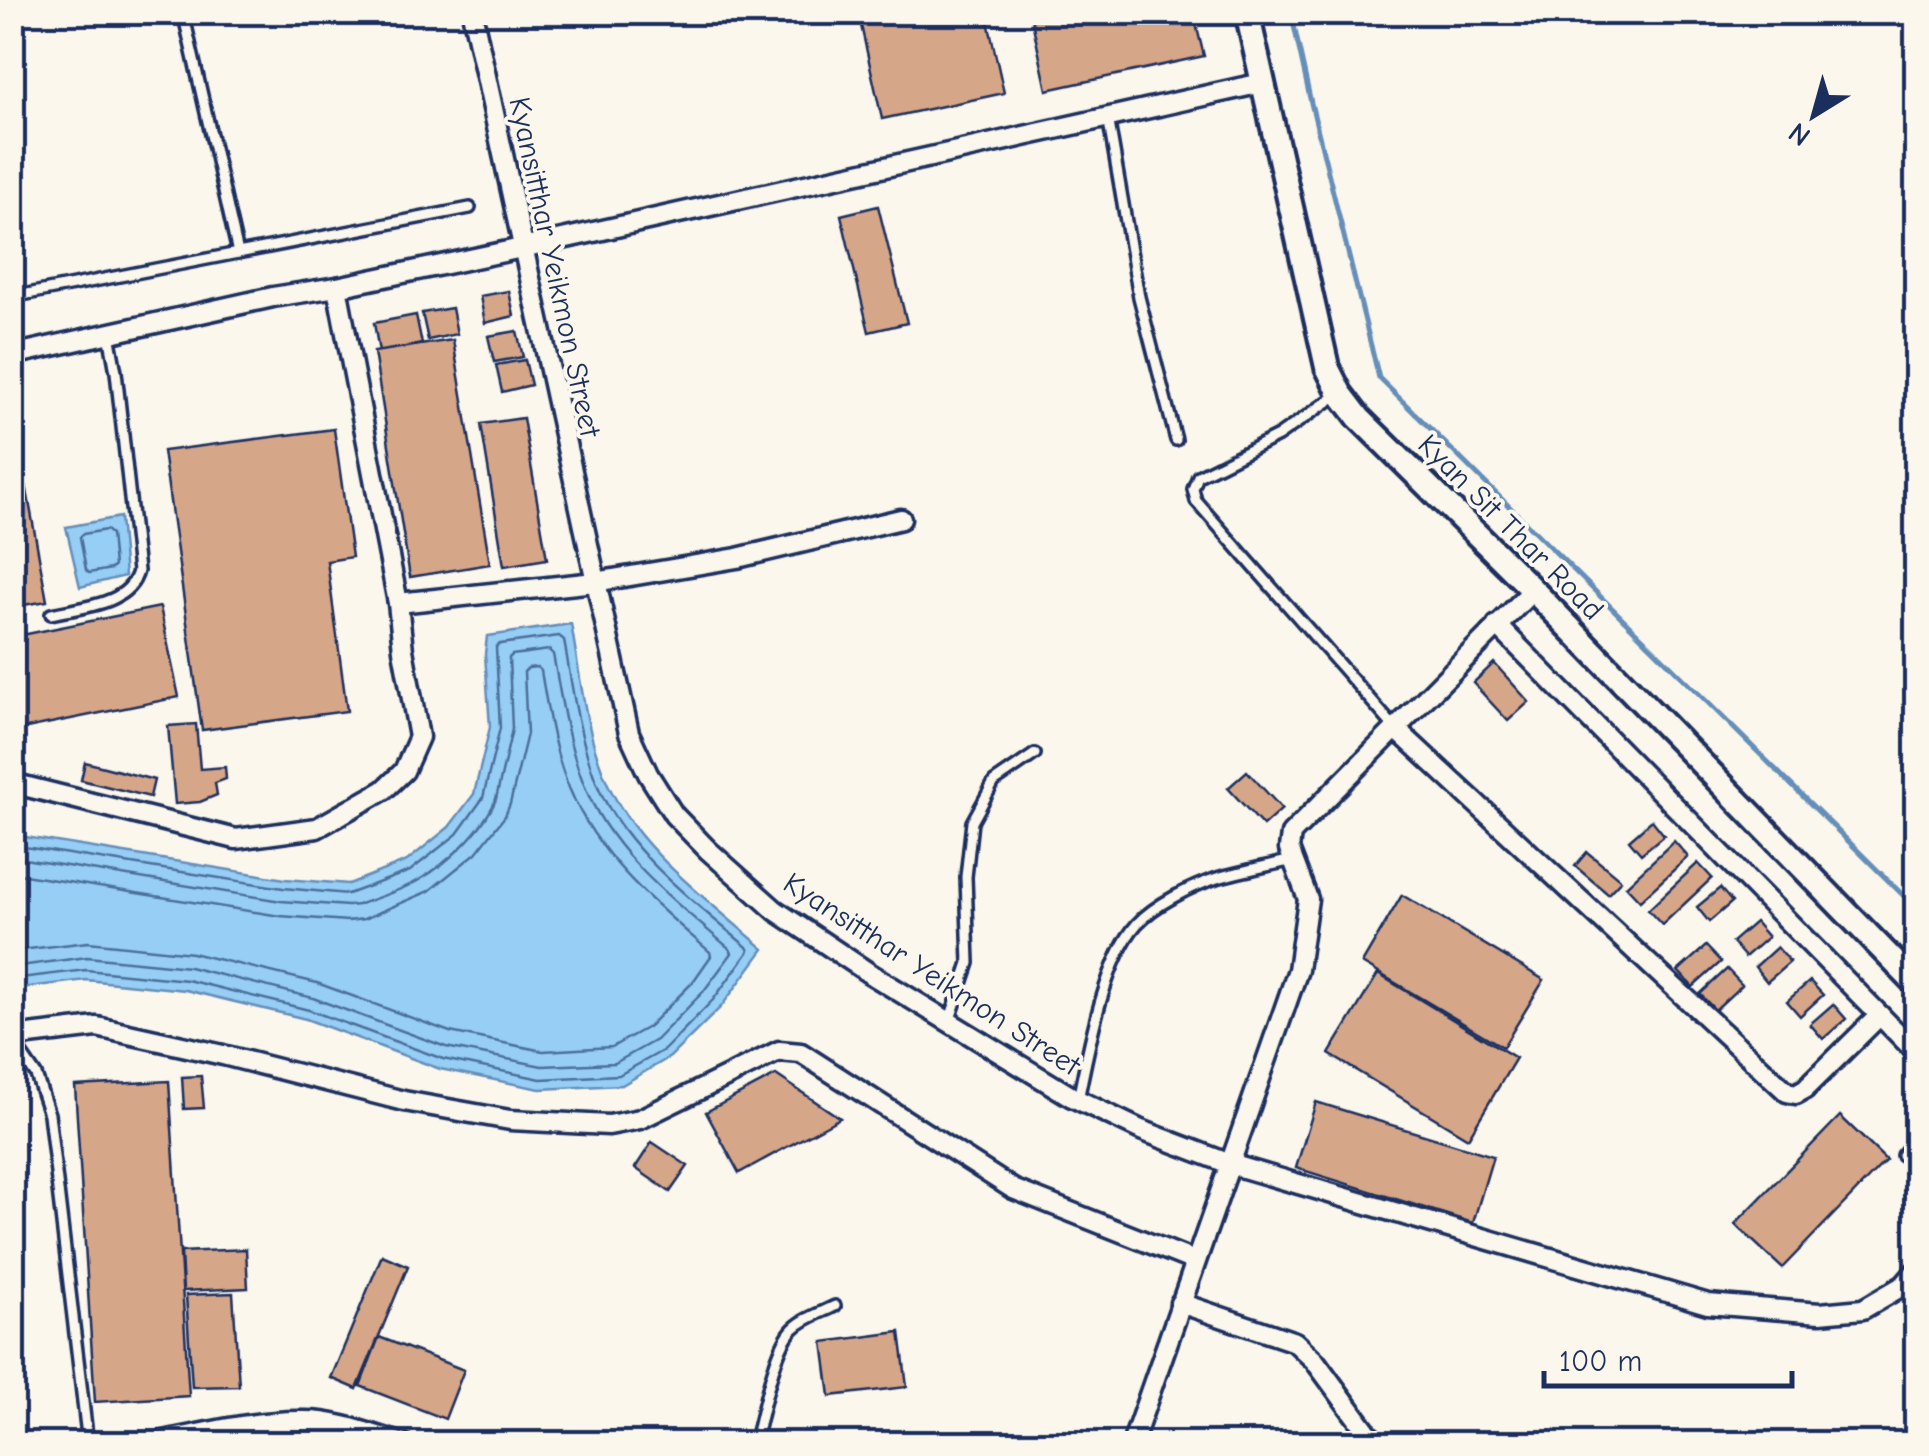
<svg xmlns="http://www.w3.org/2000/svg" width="1929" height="1456" font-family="'Comic Neue',sans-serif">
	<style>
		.water { fill: #96cef5; stroke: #658eb9; stroke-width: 2.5 }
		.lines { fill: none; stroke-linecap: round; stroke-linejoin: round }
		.shore { stroke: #4c6f9a; stroke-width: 2.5 }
		.stream { stroke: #658eb9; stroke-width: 5 }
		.building { fill: #d6a688; stroke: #1b2f5e; stroke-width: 2.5 }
		.lane-casing { stroke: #1b2f5e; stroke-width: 16 }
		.street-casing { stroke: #1b2f5e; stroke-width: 25 }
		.secondary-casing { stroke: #1b2f5e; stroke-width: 30 }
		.lane { stroke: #fbf7ec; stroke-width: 9 }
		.street { stroke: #fbf7ec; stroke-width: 18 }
		.secondary { stroke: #fbf7ec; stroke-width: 22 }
		.labels { text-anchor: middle; stroke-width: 8; stroke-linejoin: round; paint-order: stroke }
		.street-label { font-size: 30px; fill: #1b2f5e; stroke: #fbf7ec }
	</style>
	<rect width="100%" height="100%" fill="#fbf7ec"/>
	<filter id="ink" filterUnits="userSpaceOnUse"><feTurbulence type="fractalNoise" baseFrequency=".01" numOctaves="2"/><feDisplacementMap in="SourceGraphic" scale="20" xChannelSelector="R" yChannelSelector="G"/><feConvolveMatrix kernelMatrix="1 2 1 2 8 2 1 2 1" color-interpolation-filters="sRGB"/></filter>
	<g filter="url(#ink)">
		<g class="water">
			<polygon points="120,517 125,576 80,587 66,527"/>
			<path d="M 571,624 C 580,674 585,728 604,775 C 632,846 708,900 764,949 L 721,1007 L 670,1057 L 622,1085 L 540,1089 L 440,1069 L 306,1019 L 185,990 L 86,980 L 13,989 L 13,835 L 285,879 L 349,884 L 407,861 L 449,827 L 474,794 L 490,727 L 485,654 L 487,636 Z"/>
		</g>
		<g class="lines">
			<g class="shore">
				<polygon points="106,530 111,534 114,566 111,569 89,573 86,570 80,537 83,534"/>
				<path d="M 12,845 L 283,888 L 348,894 L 410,871 L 457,834 L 483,798 L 500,728 L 496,647 L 500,644 L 559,636 L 564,640 C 572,686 578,732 594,776 C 617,844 694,902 747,947 L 749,951 L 713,1000 L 664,1050 L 619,1075 L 541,1079 L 443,1059 L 309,1010 L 187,980 L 86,970 L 12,979"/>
				<path d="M 12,857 L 281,901 L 348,906 L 358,905 C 378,897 401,891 419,880 C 447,864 484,829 496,799 L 512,729 L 509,658 L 512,655 L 549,650 L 553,654 C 561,697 567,741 583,782 C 609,852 675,902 730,949 L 732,953 L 703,992 L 656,1040 L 615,1063 L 542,1066 L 446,1047 L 313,998 L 189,967 L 87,957 L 12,967"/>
				<path d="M 12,873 L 280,916 L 348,921 L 364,919 L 429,891 L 476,853 L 505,816 L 510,804 L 527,734 L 524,672 L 528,668 L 537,667 L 541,671 C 548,711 554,753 570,790 C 598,857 656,905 710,952 L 711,956 L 692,983 L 648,1027 L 612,1047 L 543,1051 L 450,1032 L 317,983 L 192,953 L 88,942 L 12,951"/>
			</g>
			<polyline class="stream" points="1291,12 1311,103 1379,378 1916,908"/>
		</g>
		<g class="building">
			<polygon points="858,12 986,12 1004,93 882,119"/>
			<polygon points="1030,12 1193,12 1204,56 1047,90"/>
			<polygon points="878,206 907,323 869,332 841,215"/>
			<polygon points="509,291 514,316 485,323 480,296"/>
			<polygon points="452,308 457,334 428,340 422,313"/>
			<polygon points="416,315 422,344 379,352 374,323"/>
			<polygon points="517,331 523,357 494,362 488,336"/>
			<polygon points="453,340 490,564 410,577 374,352"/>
			<polygon points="525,360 531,385 502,392 496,365"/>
			<polygon points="523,418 547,559 504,566 481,424"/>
			<polygon points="12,429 16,429 47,601 12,607"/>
			<polygon points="334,429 352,557 327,561 347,711 202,730 163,451"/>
			<polygon points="160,607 179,697 12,731 12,637"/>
			<polygon points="1494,663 1529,702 1508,721 1473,683"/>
			<polygon points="196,724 200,769 225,767 226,779 215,783 217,795 200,802 175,804 168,726"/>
			<polygon points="85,762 154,780 150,797 81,780"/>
			<polygon points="1247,771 1282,809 1263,826 1228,788"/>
			<polygon points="1652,820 1664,835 1641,854 1629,840"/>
			<polygon points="1674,841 1688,857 1640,901 1626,886"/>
			<polygon points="1587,852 1621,880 1608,894 1575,866"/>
			<polygon points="1698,863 1712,878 1662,925 1648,910"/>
			<polygon points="1720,888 1732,902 1709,922 1697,907"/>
			<polygon points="1402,895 1544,980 1503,1047 1362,963"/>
			<polygon points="1755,922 1768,937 1745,957 1732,942"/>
			<polygon points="1706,946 1721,962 1693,987 1678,971"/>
			<polygon points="1777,947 1790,962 1767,982 1755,967"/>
			<polygon points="1727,969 1742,985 1715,1010 1700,994"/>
			<polygon points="1378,974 1516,1058 1468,1138 1329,1054"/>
			<polygon points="1810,981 1823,995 1800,1016 1787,1001"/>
			<polygon points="1833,1004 1846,1019 1823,1039 1810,1024"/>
			<polygon points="776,1075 840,1118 739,1173 706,1112"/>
			<polygon points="201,1076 204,1108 184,1109 182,1077"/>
			<polygon points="169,1081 189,1396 95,1402 75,1086"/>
			<polygon points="1316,1102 1493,1156 1473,1223 1296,1168"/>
			<polygon points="1840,1116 1886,1160 1782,1268 1735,1224"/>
			<polygon points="652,1142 688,1166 670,1192 635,1168"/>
			<polygon points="246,1249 248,1288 183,1291 181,1252"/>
			<polygon points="382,1255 408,1266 357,1389 331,1378"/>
			<polygon points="233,1293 239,1386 192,1387 186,1295"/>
			<polygon points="900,1332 907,1387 830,1396 823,1342"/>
			<polygon points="379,1337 464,1370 445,1419 360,1386"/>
		</g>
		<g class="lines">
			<defs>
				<g id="lane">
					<polyline points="1108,117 1139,297 1176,440"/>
					<polyline points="238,253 470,208"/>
					<polyline points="12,297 238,253 183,12"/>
					<polyline points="1340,393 1278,436 1198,476 1193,489 1196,501 1395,728"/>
					<path d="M 51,614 C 79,607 129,606 138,571 L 116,372 L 109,334"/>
					<polyline points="949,1022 969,963 966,877 972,822 994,782 1035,754"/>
					<polyline points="12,1040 36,1075 49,1114 88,1444"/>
					<path d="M 1078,1100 C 1088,1051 1104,961 1137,924 C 1154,905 1192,886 1217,878 C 1242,871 1268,866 1293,860"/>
					<polyline points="1902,1155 1916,1139"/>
					<polyline points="333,1424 335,1444"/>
					<path d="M 754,1444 C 762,1416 774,1348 793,1329 C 804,1318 821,1313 835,1306"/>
				</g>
				<g id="street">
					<polyline points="472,12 629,733 648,774 674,815 708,850 775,910 869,973 1072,1097 1141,1130 1230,1164 1708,1304 1820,1313 1863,1309 1904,1285 1916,1271"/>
					<polyline points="12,355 273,297 337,287 522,248 1262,83"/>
					<polyline points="398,603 595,582 737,558 901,519"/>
					<polyline points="1497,625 1916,1052"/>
					<polyline points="1395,728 1787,1092 1796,1094 1805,1089 1880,1015"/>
					<polyline points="12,783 236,839 317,828 384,790 404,771 419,737 403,650 398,603 337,287"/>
					<polyline points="12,1037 97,1027 223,1055 404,1101 510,1120 609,1125 640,1119 779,1051 801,1053 1013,1189 1194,1261"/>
					<polyline points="1180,1303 1295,1342 1315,1361 1376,1444"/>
					<path d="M 149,1444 C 200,1434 253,1420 305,1421 C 338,1421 372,1435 404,1444"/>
					<polyline points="1132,1444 1298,970 1308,899 1289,849 1291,834 1533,590"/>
				</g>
				<polyline id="secondary" points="1247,12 1327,367 1340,393 1359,418 1533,590 1916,984"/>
			</defs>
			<use href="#lane" class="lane-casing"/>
			<use href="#street" class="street-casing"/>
			<use href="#secondary" class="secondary-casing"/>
			<use href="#lane" class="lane"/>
			<use href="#street" class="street"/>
			<use href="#secondary" class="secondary"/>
		</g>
	</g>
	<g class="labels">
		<g class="street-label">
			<text transform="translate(555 267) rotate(78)" y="10">Kyansitthar Yeikmon Street</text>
			<text transform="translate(1511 527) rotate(45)" y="10">Kyan Sit Thar Road</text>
			<text transform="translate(932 974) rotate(33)" y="10">Kyansitthar Yeikmon Street</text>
		</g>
	</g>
	<rect width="1929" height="1456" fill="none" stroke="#fbf7ec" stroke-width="50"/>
	<rect x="25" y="25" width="1879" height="1406" fill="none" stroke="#1b2f5e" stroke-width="4" filter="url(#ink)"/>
	<g transform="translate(1814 115) rotate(217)" stroke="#fbf7ec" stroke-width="8" paint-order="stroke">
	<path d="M0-8L18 38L0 25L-18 38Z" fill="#1b2f5e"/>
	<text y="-15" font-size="28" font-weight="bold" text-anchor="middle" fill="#1b2f5e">N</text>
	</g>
	<path d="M1544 1371v15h248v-15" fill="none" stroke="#1b2f5e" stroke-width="5"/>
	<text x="1559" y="1371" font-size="30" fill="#1b2f5e" stroke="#fbf7ec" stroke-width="8" paint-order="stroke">100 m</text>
</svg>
